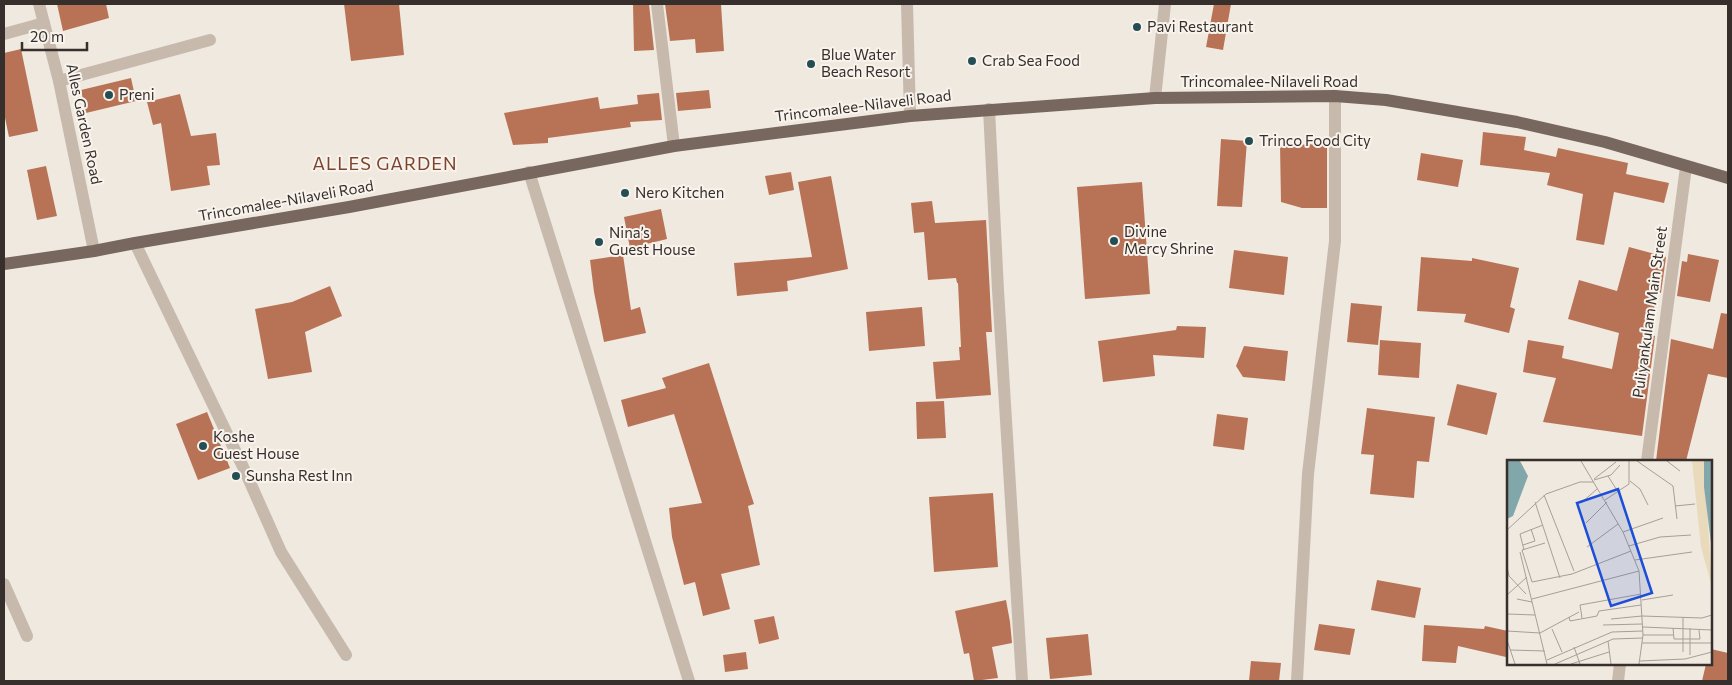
<svg xmlns="http://www.w3.org/2000/svg" width="1732" height="685" font-family="Commissioner,sans-serif">
	<style>
		.building { fill: #b87356 }
		.lines { fill: none; stroke-linecap: round; stroke-linejoin: round }
		.minor { stroke: #c7baad; stroke-width: 12 }
		.major { stroke: #77675e; stroke-width: 12 }
		.poi-dot { fill: #254e54; stroke: #f8f3ec; stroke-width: 2 }
		.labels { text-anchor: middle; stroke-width: 4; stroke-linejoin: round; paint-order: stroke }
		.poi-label { font-size: 15px; fill: #372f2b; stroke: #f8f3ec; text-anchor: start }
		.street-label { font-size: 15px; fill: #372f2b; stroke: #f8f3ec }
		.quarter-label { font-size: 18px; letter-spacing: 1px; fill: #7c442d; stroke: #f8f3ec }
		.inset-road { fill: none; stroke: #a69f98; stroke-width: 1 }
		.view { fill: #1d4ed8; fill-opacity: 0.15; stroke: #1d4ed8; stroke-width: 2.5 }
		.inset-edge { fill: none; stroke: #372f2b; stroke-width: 2.5 }
	</style>
	<rect width="100%" height="100%" fill="#f0e9e0"/>
	<g class="building">
		<polygon points="57,4 106,4 109,18 63,31"/>
		<polygon points="344,4 399,4 404,55 351,61"/>
		<polygon points="633,4 649,4 654,50 634,51"/>
		<polygon points="665,4 721,4 724,51 696,53 695,39 670,41"/>
		<polygon points="1214,4 1231,4 1223,50 1206,47"/>
		<polygon points="21,49 38,131 9,137 4,113 4,53"/>
		<polygon points="131,78 136,101 86,113 81,90"/>
		<polygon points="709,90 711,108 678,111 676,93"/>
		<polygon points="659,93 662,120 630,122 631,127 548,138 548,143 513,145 504,113 598,97 600,109 638,104 637,95"/>
		<polygon points="180,94 191,136 216,133 220,165 207,166 210,185 171,191 161,123 153,125 147,102"/>
		<polygon points="1483,132 1526,137 1524,150 1556,157 1558,148 1628,163 1626,174 1669,183 1664,203 1614,192 1604,245 1576,240 1583,194 1547,185 1550,173 1480,165"/>
		<polygon points="1221,139 1247,141 1242,207 1217,206"/>
		<polygon points="1327,144 1327,208 1302,208 1281,202 1280,145"/>
		<polygon points="1421,153 1463,160 1458,187 1417,180"/>
		<polygon points="46,166 57,216 37,220 27,170"/>
		<polygon points="791,172 794,190 769,195 765,176"/>
		<polygon points="831,176 848,269 787,281 788,291 737,296 734,263 812,257 798,182"/>
		<polygon points="1142,182 1150,294 1085,299 1077,187"/>
		<polygon points="932,201 935,223 986,220 992,332 986,332 991,395 936,399 933,362 960,360 959,347 961,347 958,283 957,283 956,278 928,280 924,232 914,233 911,203"/>
		<polygon points="661,209 667,239 630,248 624,217"/>
		<polygon points="1629,247 1666,257 1661,293 1658,292 1648,334 1655,336 1642,436 1543,422 1556,378 1523,372 1528,340 1564,346 1562,358 1612,369 1619,333 1568,319 1579,280 1617,291"/>
		<polygon points="1234,250 1288,257 1284,295 1229,288"/>
		<polygon points="1688,254 1719,260 1710,302 1677,296 1682,261 1687,262"/>
		<polygon points="623,255 631,310 640,307 646,333 604,342 594,292 590,260"/>
		<polygon points="1421,257 1472,261 1472,258 1519,268 1510,307 1515,309 1509,333 1464,322 1466,314 1417,311"/>
		<polygon points="330,286 342,316 305,332 312,372 268,379 255,309 292,302"/>
		<polygon points="1351,303 1382,306 1378,345 1347,342"/>
		<polygon points="922,307 925,346 869,351 866,312"/>
		<polygon points="1721,313 1728,314 1728,378 1708,374 1686,461 1656,461 1671,339 1713,349"/>
		<polygon points="1177,326 1206,327 1204,358 1153,355 1155,376 1103,382 1098,341 1176,330"/>
		<polygon points="1380,340 1421,343 1419,378 1378,375"/>
		<polygon points="1244,346 1288,351 1285,381 1243,377 1236,366"/>
		<polygon points="709,363 754,504 748,506 760,565 721,574 730,609 703,616 695,582 684,585 672,537 669,508 702,503 674,414 628,427 621,400 666,388 662,378"/>
		<polygon points="1457,384 1497,393 1487,435 1447,425"/>
		<polygon points="944,401 946,438 917,439 916,402"/>
		<polygon points="1367,408 1435,417 1429,462 1417,461 1414,498 1370,494 1374,455 1361,454"/>
		<polygon points="207,412 230,468 198,480 176,424"/>
		<polygon points="1217,414 1248,418 1244,450 1213,446"/>
		<polygon points="993,493 998,567 934,572 929,497"/>
		<polygon points="1377,580 1421,588 1415,618 1371,610"/>
		<polygon points="1006,600 1010,622 1012,643 992,647 998,678 974,681 969,653 964,654 955,611"/>
		<polygon points="774,616 779,639 759,644 754,620"/>
		<polygon points="1319,624 1355,629 1350,655 1314,650"/>
		<polygon points="1424,625 1484,629 1485,626 1508,631 1508,648 1506,657 1458,646 1456,663 1422,661"/>
		<polygon points="1088,634 1092,675 1050,679 1046,638"/>
		<polygon points="1711,649 1728,653 1728,681 1702,681 1706,664 1711,664"/>
		<polygon points="746,652 748,669 725,672 723,655"/>
		<polygon points="1251,661 1281,663 1279,681 1249,681"/>
	</g>
	<g class="lines">
		<g class="minor">
			<polyline points="39,4 59,81 94,251"/>
			<polyline points="657,4 674,146"/>
			<polyline points="907,4 910,116"/>
			<polyline points="4,34 44,23"/>
			<polyline points="59,81 210,40"/>
			<polyline points="1155,98 1165,4"/>
			<polyline points="989,109 998,290 1022,681"/>
			<polyline points="529,172 689,681"/>
			<polyline points="135,243 245,471 281,552 346,655"/>
			<polyline points="1647,461 1686,167"/>
			<polyline points="4,584 27,636"/>
			<polyline points="1297,681 1308,474 1335,241 1335,96"/>
			<polyline points="1618,681 1620,664"/>
		</g>
		<polyline class="major" points="4,264 94,251 135,243 349,207 674,146 910,116 1155,98 1335,96 1386,100 1517,122 1605,142 1728,178"/>
	</g>
	<g class="poi-dot">
		<circle cx="1137" cy="27" r="5"/>
		<circle cx="972" cy="61" r="5"/>
		<circle cx="811" cy="64" r="5"/>
		<circle cx="109" cy="95" r="5"/>
		<circle cx="1249" cy="141" r="5"/>
		<circle cx="625" cy="193" r="5"/>
		<circle cx="1114" cy="241" r="5"/>
		<circle cx="599" cy="242" r="5"/>
		<circle cx="203" cy="446" r="5"/>
		<circle cx="236" cy="476" r="5"/>
	</g>
	<g class="labels">
		<g class="poi-label">
			<text x="1147" y="32">Pavi Restaurant</text>
			<text x="821" y="60">Blue Water<tspan x="821" dy="17">Beach Resort</tspan></text>
			<text x="982" y="66">Crab Sea Food</text>
			<text x="119" y="100">Preni</text>
			<text x="1259" y="146">Trinco Food City</text>
			<text x="635" y="198">Nero Kitchen</text>
			<text x="1124" y="237">Divine<tspan x="1124" dy="17">Mercy Shrine</tspan></text>
			<text x="609" y="238">Nina’s<tspan x="609" dy="17">Guest House</tspan></text>
			<text x="213" y="442">Koshe<tspan x="213" dy="17">Guest House</tspan></text>
			<text x="246" y="481">Sunsha Rest Inn</text>
		</g>
		<g class="street-label">
			<text x="1269" y="87">Trincomalee-Nilaveli Road</text>
			<text transform="translate(863 106) rotate(-7)" y="5">Trincomalee-Nilaveli Road</text>
			<text transform="translate(84 124) rotate(78)" y="5">Alles Garden Road</text>
			<text transform="translate(286 201) rotate(-10)" y="5">Trincomalee-Nilaveli Road</text>
			<text transform="translate(1650 312) rotate(-82)" y="5">Puliyankulam Main Street</text>
		</g>
		<g class="quarter-label">
			<text x="385" y="170">ALLES GARDEN</text>
		</g>
	</g>
	<g transform="translate(1507 460)">
		<rect width="205" height="205" fill="#f0e9e0"/>
		<path d="M 185,1 L 197,1 L 205,127 L 194,87 Z" fill="#e8dabb"/>
		<path d="M 0,1 L 13,1 L 21,16 L 6,56 L 0,59 ZM 197,1 L 205,1 L 205,91 L 197,27 Z" fill="#82a7aa"/>
		<path class="inset-road" d="M 74,1 L 116,72 L 132,111 L 136,175 L 132,204M 130,1 L 166,26 L 170,59M 160,1 L 173,11M 101,16 L 111,32M 87,19 L 109,2M 87,20 L 104,15 L 113,5M 123,21 L 133,29 L 141,45M 37,35 L 67,111M 98,40 L 122,24 L 122,1M 28,42 L 53,118M 74,43 L 90,29M 168,46 L 188,44M 79,63 L 100,42M 0,70 L 39,34 L 73,22 L 87,22M 116,72 L 156,58M 38,83 L 15,90 L 25,122 L 65,114 L 124,91M 16,85 L 28,81 L 24,69M 122,86 L 153,77 L 184,75M 80,87 L 111,64M 17,90 L 13,74 L 36,65M 13,92 L 40,204M 128,100 L 185,92M 0,107 L 2,116 L 19,134M 0,135 L 20,117M 10,139 L 25,142M 25,139 L 132,111M 135,140 L 166,135M 0,154 L 28,155M 62,157 L 63,161 L 90,156 L 92,151 L 134,145M 75,158 L 73,145 L 134,134M 176,158 L 176,192M 104,159 L 135,156 L 195,158 L 205,155M 96,165 L 135,164M 136,167 L 205,170M 166,168 L 167,179 L 193,179 L 192,170M 183,168 L 183,195M 45,169 L 55,192M 0,171 L 33,173 L 72,152M 136,175 L 166,175M 0,180 L 8,204M 101,181 L 104,204M 135,183 L 205,183M 67,187 L 73,204M 3,190 L 38,191M 40,200 L 105,172 L 136,171M 133,201 L 178,199 L 205,192M 48,204 L 106,179 L 136,178M 64,204 L 102,192"/>
		<path class="view" d="M 111,29 L 145,133 L 104,146 L 70,43 Z"/>
		<rect width="205" height="205" class="inset-edge"/>
	</g>
	<rect width="1732" height="685" fill="none" stroke="#372f2b" stroke-width="10"/>
	<path d="M22 42v8h65v-8" fill="none" stroke="#372f2b" stroke-width="2.5"/>
	<text x="30" y="42" font-size="15" fill="#372f2b" stroke="#f8f3ec" stroke-width="4" paint-order="stroke">20 m</text>
</svg>
